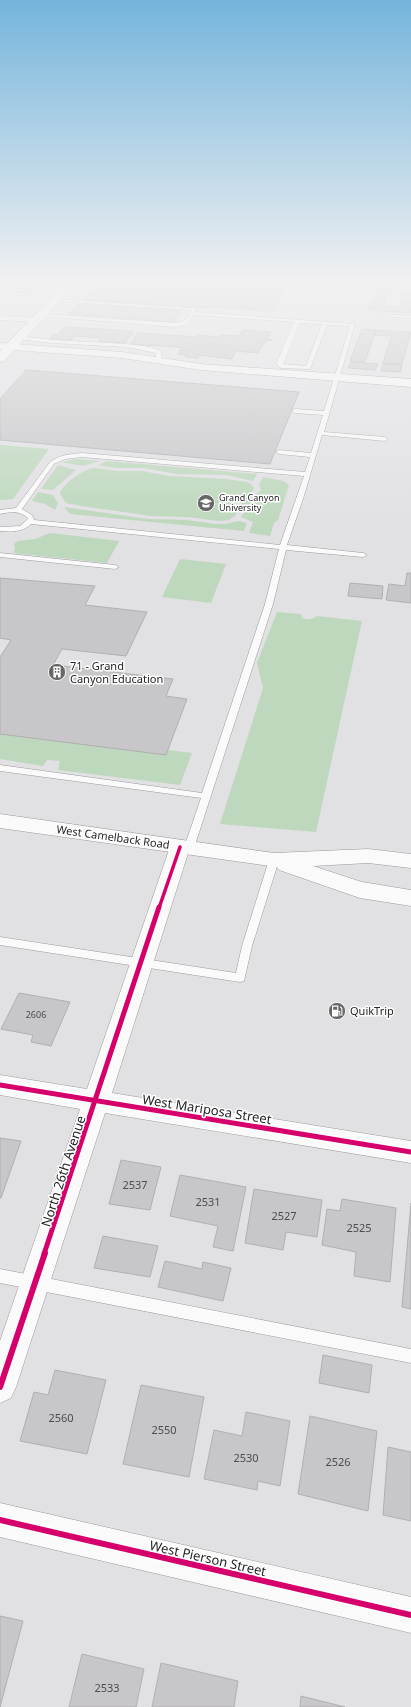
<svg xmlns="http://www.w3.org/2000/svg" width="411" height="1707" font-family="'Noto Sans',sans-serif">
	<style>
		.green { fill: #bed8bd }
		.building { fill: #c7c6c8; stroke: #b0afb2 }
		.lines { fill: none; stroke-linecap: round; stroke-linejoin: round }
		.lane-casing { stroke: #9a999c; stroke-width: 1 }
		.street-casing { stroke: #9a999c; stroke-width: 1 }
		.secondary-casing { stroke: #9a999c; stroke-width: 1 }
		.primary-casing { stroke: #9a999c; stroke-width: 1 }
		.lane { fill: #fafafb; fill-rule: evenodd }
		.street { fill: #fafafb; fill-rule: evenodd }
		.secondary { fill: #fafafb; fill-rule: evenodd }
		.primary { fill: #fafafb; fill-rule: evenodd }
		.cycleway-far2-casing { stroke: #fff; stroke-width: 6 }
		.cycleway-far1-casing { stroke: #fff; stroke-width: 8 }
		.cycleway-casing { stroke: #fff; stroke-width: 9 }
		.cycleway-far2 { stroke: #d6006c; stroke-width: 3.5 }
		.cycleway-far1 { stroke: #d6006c; stroke-width: 5 }
		.cycleway { stroke: #d6006c; stroke-width: 6 }
		.labels { text-anchor: middle; stroke-width: 3; stroke-linejoin: round; paint-order: stroke }
		.far-poi-label { font-size: 9px; fill: #252426; stroke: #fff; text-anchor: start }
		.number-label { font-size: 9px; fill: #4e4c4e }
		.poi-label { font-size: 11px; fill: #252426; stroke: #fff; text-anchor: start }
		.street-label { font-size: 11px; fill: #252426; stroke: #fff }
		.near-number-label { font-size: 11px; fill: #4e4c4e }
		.near-street-label { font-size: 13px; fill: #252426; stroke: #fff }
	</style>
	<rect width="100%" height="100%" fill="#e1e0e3"/>
	<g class="green">
		<polygon points="0,445 49,449 13,499 0,500"/>
		<polygon points="76,459 101,461 82,466 62,462"/>
		<polygon points="107,461 257,474 253,481 227,475 176,474 144,468 116,468 98,465"/>
		<polygon points="58,465 76,470 53,490 41,489"/>
		<path d="M 94,468 L 117,471 L 142,471 L 169,476 L 226,479 L 247,482 L 251,484 L 254,488 L 251,493 L 235,500 L 234,502 L 237,511 L 236,515 L 229,520 L 219,521 L 188,517 L 152,516 L 81,506 L 66,503 L 60,494 C 61,485 85,468 94,468 Z"/>
		<polygon points="263,477 284,481 289,485 278,520 274,523 270,536 249,533 253,522 241,517 244,512 242,502 259,492 261,490 259,485"/>
		<polygon points="38,492 53,495 58,503 55,510 45,504 32,501"/>
		<polygon points="64,507 148,519 187,520 215,524 226,524 238,521 247,523 244,531 70,514"/>
		<polygon points="50,533 119,541 107,563 14,553 15,548 14,544 18,541 35,539"/>
		<polygon points="180,559 226,564 211,603 162,597"/>
		<path d="M 277,612 L 301,614 L 302,618 C 308,620 312,620 317,616 L 362,621 L 316,832 L 220,824 L 263,688 L 257,663 Z"/>
		<polygon points="0,734 168,750 192,753 180,785 58,770 60,761 47,760 43,766 0,759"/>
	</g>
	<g class="building">
		<polygon points="0,285 40,285 32,293 0,291"/>
		<polygon points="97,285 222,285 208,308 84,300"/>
		<polygon points="222,285 286,285 273,311 209,307"/>
		<polygon points="378,285 391,285 382,311 368,310"/>
		<polygon points="406,285 411,286 411,313 398,312"/>
		<polygon points="78,304 181,311 174,322 69,314"/>
		<polygon points="384,306 398,307 397,312 383,311"/>
		<polygon points="64,327 104,329 133,332 125,343 98,341 101,338 74,336 71,340 50,339 54,334 58,335"/>
		<polygon points="362,329 376,330 365,362 350,361"/>
		<polygon points="243,330 271,332 267,339 273,340 266,340 258,353 236,351 232,359 199,355 198,358 185,357 187,355 178,354 181,349 190,350 191,348 131,344 138,333 197,337 198,335 220,337 221,335 239,336"/>
		<polygon points="377,330 392,331 390,336 375,335"/>
		<polygon points="393,331 411,332 402,364 383,363"/>
		<polygon points="351,362 378,364 375,370 348,368"/>
		<polygon points="383,364 402,365 400,372 381,371"/>
		<polygon points="26,370 299,392 270,464 0,440 0,399"/>
		<polygon points="407,573 411,573 411,603 386,600 389,584 405,586"/>
		<polygon points="0,578 95,586 85,605 147,612 126,656 62,649 53,665 173,679 166,696 187,699 166,755 0,734 0,657 11,640 0,638"/>
		<polygon points="350,583 383,586 382,599 348,596"/>
		<polygon points="19,993 70,1002 51,1046 31,1042 33,1035 1,1029"/>
		<polygon points="0,1138 21,1141 1,1198 0,1198"/>
		<polygon points="121,1160 161,1167 150,1210 109,1204"/>
		<polygon points="180,1175 246,1187 233,1251 213,1247 218,1226 170,1216"/>
		<polygon points="254,1189 322,1200 317,1237 286,1232 283,1250 245,1243"/>
		<polygon points="342,1199 396,1208 390,1282 354,1276 356,1252 322,1245 327,1209 340,1211"/>
		<polygon points="411,1203 411,1309 402,1307"/>
		<polygon points="103,1236 158,1246 150,1277 94,1268"/>
		<polygon points="165,1261 202,1269 203,1262 231,1268 223,1301 158,1287"/>
		<polygon points="323,1355 372,1365 369,1393 319,1383"/>
		<polygon points="55,1370 106,1380 87,1454 20,1441 34,1392 48,1395"/>
		<polygon points="141,1385 204,1397 189,1477 123,1464"/>
		<polygon points="246,1412 290,1421 280,1486 258,1481 257,1490 204,1479 214,1430 242,1436"/>
		<polygon points="310,1416 377,1431 368,1511 298,1494"/>
		<polygon points="388,1447 411,1452 411,1521 383,1515"/>
		<polygon points="0,1616 23,1621 0,1707"/>
		<polygon points="82,1654 144,1669 136,1707 69,1707"/>
		<polygon points="161,1663 238,1681 234,1707 152,1707"/>
		<polygon points="301,1696 345,1707 300,1707"/>
	</g>
	<g class="lines">
		<defs>
			<g id="lane">
				<polygon points="0,292 35,294 37,295 35,296 0,294"/>
				<path d="M 56,299 L 193,308 L 195,309 L 195,312 L 355,324 L 324,432 L 385,437 L 388,439 L 385,441 L 322,435 L 303,499 L 287,545 L 363,553 L 367,555 L 363,557 L 286,550 L 273,604 L 194,848 L 189,851 L 184,848 L 201,798 L 0,771 L 0,765 L 202,793 L 265,604 L 279,549 L 31,524 C 23,532 11,532 0,531 L 0,527 L 20,526 L 28,519 C 22,510 9,512 0,514 L 0,510 L 16,508 L 50,462 C 60,455 70,454 82,453 L 305,472 L 310,457 L 279,454 L 276,452 L 279,450 L 311,453 L 323,415 L 295,413 L 292,411 L 295,409 L 324,411 L 350,326 L 327,325 L 310,369 L 281,368 L 276,364 L 294,322 L 194,315 L 187,324 L 176,327 L 39,316 L 41,314 L 176,323 C 183,322 190,318 191,310 L 54,301 ZM 299,323 L 322,324 L 306,366 L 283,364 ZM 82,457 L 304,476 L 280,545 L 34,520 L 32,515 L 22,509 L 54,464 L 65,459 Z"/>
				<polygon points="382,314 411,316 411,318 380,316"/>
				<polygon points="0,316 36,318 39,320 36,322 0,320"/>
				<polygon points="20,336 52,340 127,344 151,347 161,351 162,361 159,363 156,361 156,353 127,347 52,343 18,339 18,337"/>
				<polygon points="0,553 115,565 119,567 115,569 0,557"/>
				<polygon points="274,857 279,860 252,946 244,981 240,982 0,945 0,937 236,973 242,946 269,860"/>
				<polygon points="0,1269 411,1349 411,1363 0,1283"/>
			</g>
			<g id="street">
				<polygon points="0,343 122,352 201,364 411,379 411,387 201,370 122,358 0,349"/>
				<polygon points="180,840 187,842 190,847 112,1093 411,1141 411,1163 105,1113 16,1387 11,1398 0,1403 0,1341 80,1109 0,1095 0,1075 87,1089 170,847 173,842"/>
				<polygon points="0,1503 411,1597 411,1633 0,1537"/>
			</g>
			<polygon id="secondary" points="64,285 75,285 4,361 0,362 0,351"/>
			<polygon id="primary" points="0,814 274,853 368,849 411,854 411,868 368,863 313,866 362,882 411,890 411,906 360,898 279,870 277,867 0,828"/>
		</defs>
		<use href="#lane" class="lane-casing"/>
		<use href="#street" class="street-casing"/>
		<use href="#secondary" class="secondary-casing"/>
		<use href="#primary" class="primary-casing"/>
		<use href="#lane" class="lane"/>
		<use href="#street" class="street"/>
		<use href="#secondary" class="secondary"/>
		<use href="#primary" class="primary"/>
		<defs>
			<polyline id="cycleway-far2" points="159,908 180,847"/>
			<g id="cycleway-far1">
				<polyline points="0,1085 411,1152"/>
				<polyline points="44,1254 159,907"/>
			</g>
			<g id="cycleway">
				<polyline points="0,1387 45,1253"/>
				<polyline points="0,1520 411,1615"/>
			</g>
		</defs>
		<use href="#cycleway-far2" class="cycleway-far2-casing"/>
		<use href="#cycleway-far1" class="cycleway-far1-casing"/>
		<use href="#cycleway" class="cycleway-casing"/>
		<use href="#cycleway-far2" class="cycleway-far2"/>
		<use href="#cycleway-far1" class="cycleway-far1"/>
		<use href="#cycleway" class="cycleway"/>
	</g>
	<linearGradient id="sky" x2="0" y2="1"><stop stop-color="#75b5dc"/><stop offset="0.54" stop-color="#f2f1f2"/><stop offset="1" stop-color="#f2f1f2" stop-opacity="0"/></linearGradient>
	<rect width="411" height="524" fill="url(#sky)"/>
	<defs>
		<symbol id="university-disc" viewBox="-11 -11 22 22"><circle r="9.5" fill="#676668" stroke="#fff"/><path d="M0-5L7-2L0 1L-7-2ZM-4 1L0 2.5L4 1V4Q0 6-4 4Z" fill="#fff"/></symbol>
		<symbol id="building-disc" viewBox="-11 -11 22 22"><circle r="9.5" fill="#676668" stroke="#fff"/><path d="M-4-6H4V6H1V3H-1V6H-4ZM-2.5-4.3h1.7v1.8h-1.7ZM.8-4.3h1.7v1.8H.8ZM-2.5-1h1.7V.8h-1.7ZM.8-1h1.7V.8H.8Z" fill="#fff"/></symbol>
		<symbol id="fuel-disc" viewBox="-11 -11 22 22"><circle r="9.5" fill="#676668" stroke="#fff"/><path d="M-5.5-6h7V0h2V4h1.3V-2.5L3-4.5l.8-.8L6-3V5H2.5V1h-1V6h-7ZM-4.2-4.7v3.2H.2V-4.7Z" fill="#fff"/></symbol>
	</defs>
	<g fill-rule="evenodd">
		<use href="#university-disc" x="196" y="493" width="20" height="20"/>
		<use href="#building-disc" x="47" y="662" width="20" height="20"/>
		<use href="#fuel-disc" x="327" y="1001" width="20" height="20"/>
	</g>
	<g class="labels">
		<g class="far-poi-label">
			<text x="219" y="501">Grand Canyon<tspan x="219" dy="10">University</tspan></text>
		</g>
		<g class="number-label">
			<text x="36" y="1018">2606</text>
		</g>
		<g class="poi-label">
			<text x="70" y="670">71 - Grand<tspan x="70" dy="13">Canyon Education</tspan></text>
			<text x="350" y="1015">QuikTrip</text>
		</g>
		<g class="street-label">
			<text transform="translate(113 837) rotate(8)" y="4">West Camelback Road</text>
		</g>
		<g class="near-number-label">
			<text x="135" y="1189">2537</text>
			<text x="208" y="1206">2531</text>
			<text x="284" y="1220">2527</text>
			<text x="359" y="1232">2525</text>
			<text x="61" y="1422">2560</text>
			<text x="164" y="1434">2550</text>
			<text x="246" y="1462">2530</text>
			<text x="338" y="1466">2526</text>
			<text x="107" y="1692">2533</text>
		</g>
		<g class="near-street-label">
			<text transform="translate(207 1109) rotate(9)" y="5">West Mariposa Street</text>
			<text transform="translate(63 1171) rotate(-72)" y="5">North 26th Avenue</text>
			<text transform="translate(208 1558) rotate(13)" y="5">West Pierson Street</text>
		</g>
	</g>
</svg>
